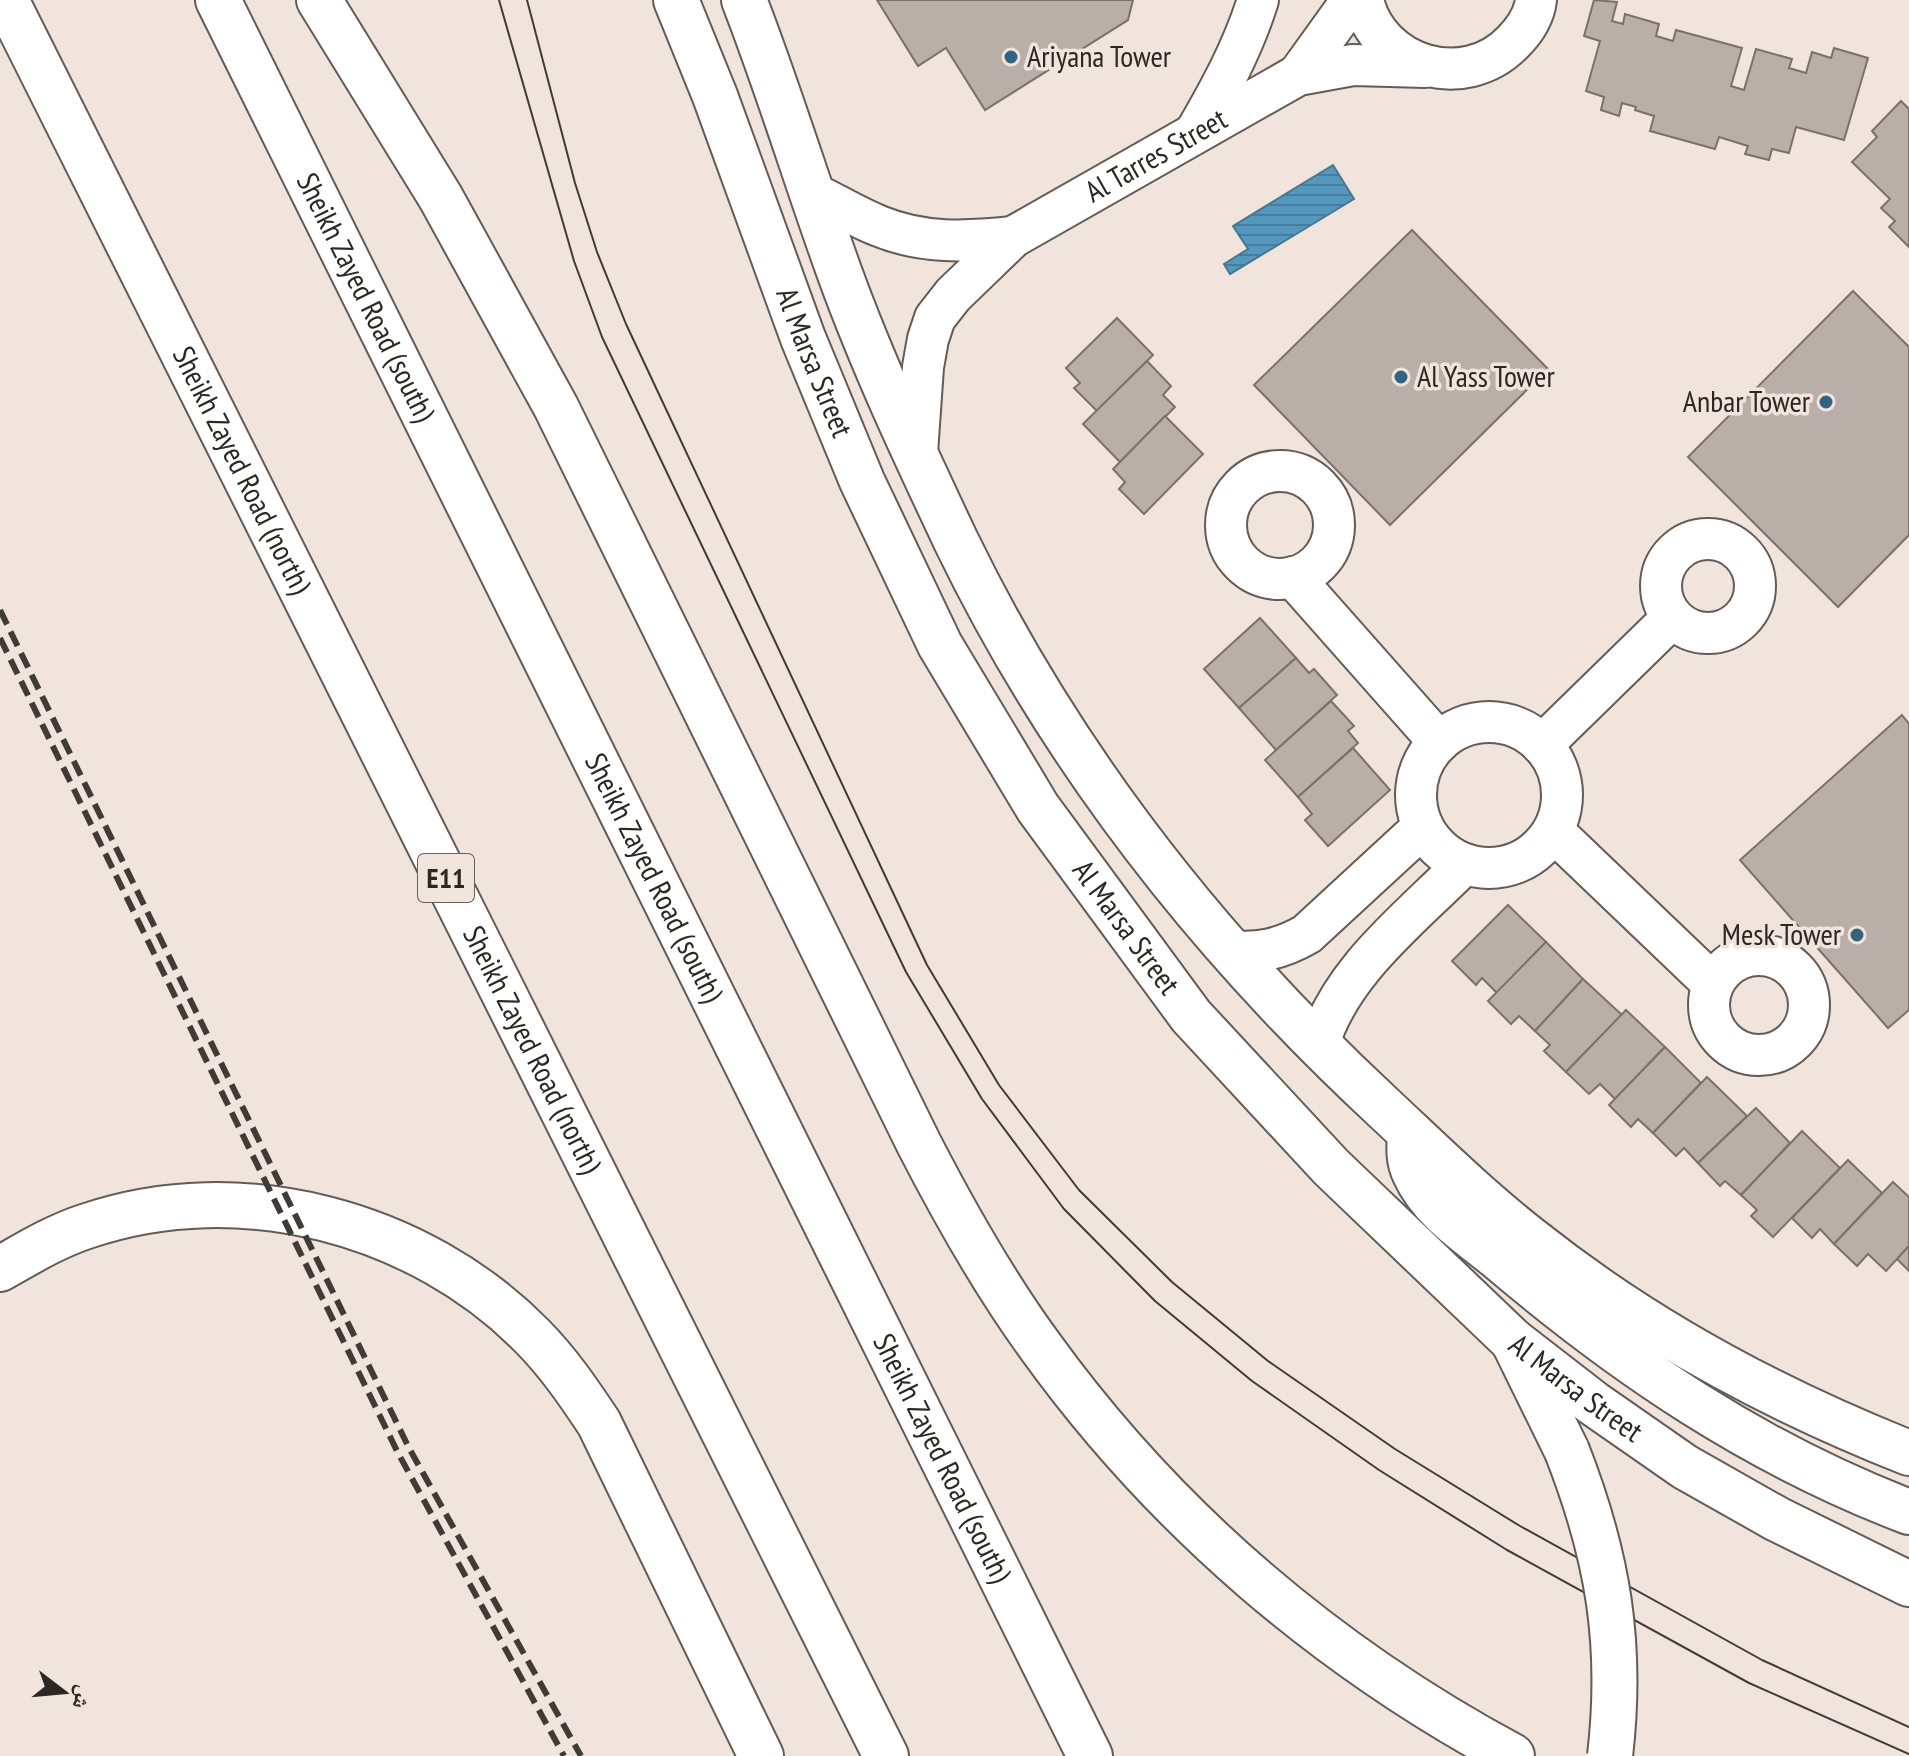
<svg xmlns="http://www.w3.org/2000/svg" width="1909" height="1756" font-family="'PT Sans Narrow','Noto Naskh Arabic',sans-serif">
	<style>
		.water { fill: url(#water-rules); stroke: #497690; stroke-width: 2 }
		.building { fill: #baafa8; stroke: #7b716a; stroke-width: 2 }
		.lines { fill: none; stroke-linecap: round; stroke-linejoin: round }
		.minor-casing { stroke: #655b55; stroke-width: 44 }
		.major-casing { stroke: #655b55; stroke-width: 48 }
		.highway-casing { stroke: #655b55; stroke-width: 48 }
		.minor { stroke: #fff; stroke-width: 40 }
		.major { stroke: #fff; stroke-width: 44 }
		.highway { stroke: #fff; stroke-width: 44 }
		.tram { stroke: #413b38; stroke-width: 2 }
		.rail { stroke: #413b38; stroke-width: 6; stroke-dasharray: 16 8; stroke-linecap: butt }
		.highway-bridge-casing { stroke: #655b55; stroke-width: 48; stroke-linecap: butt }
		.highway-bridge { stroke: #fff; stroke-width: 44 }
		.poi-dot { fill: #326482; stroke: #f0e4dc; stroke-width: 3 }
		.labels { text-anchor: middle; stroke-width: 7; stroke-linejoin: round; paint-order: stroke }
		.shield { fill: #f0e4dc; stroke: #67605b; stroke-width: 2 }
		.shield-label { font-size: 28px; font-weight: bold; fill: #2c2724 }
		.poi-label { font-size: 30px; fill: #2c2724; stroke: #f0e4dc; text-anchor: start }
		.street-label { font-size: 30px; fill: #2c2724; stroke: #f0e4dc }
	</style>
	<defs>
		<pattern id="water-rules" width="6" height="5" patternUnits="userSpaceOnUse" patternTransform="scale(2)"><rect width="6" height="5" fill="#5598bf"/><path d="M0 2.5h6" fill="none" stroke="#477c9b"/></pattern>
	</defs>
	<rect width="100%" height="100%" fill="#f0e4dc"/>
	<polygon class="water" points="1333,165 1354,199 1230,274 1224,264 1248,249 1233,226"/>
	<g class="building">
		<polygon points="877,0 1133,0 1128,20 985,110 946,48 918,66"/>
		<polygon points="1594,0 1617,2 1612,21 1623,24 1625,14 1659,24 1656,36 1673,41 1676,30 1742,48 1731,86 1744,90 1756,49 1792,59 1789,68 1806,73 1812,52 1831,58 1834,48 1868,58 1844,140 1796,127 1789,153 1772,149 1769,160 1745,154 1748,146 1719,137 1715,149 1650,131 1654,116 1635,110 1636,107 1622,103 1619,116 1601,110 1604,97 1586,91 1600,41 1584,36"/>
		<polygon points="1901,101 1909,109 1909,247 1889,227 1895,221 1881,208 1890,199 1852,162 1877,137 1872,131"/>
		<polygon points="1412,230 1548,369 1390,525 1254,385"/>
		<polygon points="1853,291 1909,347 1909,535 1838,607 1688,457"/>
		<polygon points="1117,318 1153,355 1097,411 1074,388 1080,383 1066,368"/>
		<polygon points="1147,361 1171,386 1163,395 1175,407 1120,462 1083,424"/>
		<polygon points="1165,416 1203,454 1144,514 1119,489 1125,482 1113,469"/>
		<polygon points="1260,618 1296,658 1239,708 1204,669"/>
		<polygon points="1296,658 1309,673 1314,669 1337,695 1276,750 1239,708"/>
		<polygon points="1331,701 1354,726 1348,731 1358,743 1298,797 1265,760"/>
		<polygon points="1902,715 1909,724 1909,1010 1888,1028 1740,860"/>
		<polygon points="1353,748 1390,790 1328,846 1305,820 1312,814 1298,797"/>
		<polygon points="1508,905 1546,942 1497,993 1482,978 1476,985 1452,961"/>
		<polygon points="1546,942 1583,979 1535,1031 1519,1016 1511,1024 1488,1001"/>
		<polygon points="1583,979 1622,1015 1566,1072 1544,1051 1550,1045 1535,1031"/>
		<polygon points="1626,1010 1665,1047 1615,1099 1600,1084 1589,1094 1566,1072"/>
		<polygon points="1665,1047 1701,1083 1653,1133 1638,1119 1631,1127 1609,1105"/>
		<polygon points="1707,1077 1747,1116 1698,1163 1684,1148 1676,1156 1653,1133"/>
		<polygon points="1756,1108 1790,1143 1741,1195 1725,1181 1720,1186 1698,1163"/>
		<polygon points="1802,1131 1840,1168 1773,1237 1751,1216 1757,1210 1741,1195"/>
		<polygon points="1848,1160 1882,1193 1834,1244 1820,1229 1812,1238 1792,1218"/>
		<polygon points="1893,1182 1909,1197 1909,1246 1886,1271 1868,1254 1857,1266 1834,1244"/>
		<polygon points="1909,1246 1909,1271 1897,1259"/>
	</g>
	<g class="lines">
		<defs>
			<g id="minor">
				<path d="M 1363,0 C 1378,66 1464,93 1513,42 C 1524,31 1534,16 1536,0"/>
				<polyline points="1298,75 1352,0"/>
				<path d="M 1195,133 C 1220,90 1243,48 1258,0"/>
				<path d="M 812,193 C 834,203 856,217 879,226 C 923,244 966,242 1013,237"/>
				<path id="s1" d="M 917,453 L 923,367 L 928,339 L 935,318 L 953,295 L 1013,237 L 1298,75 L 1353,65 L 1425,67"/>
				<circle cx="1280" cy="525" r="54"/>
				<circle cx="1708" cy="586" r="47"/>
				<polyline points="1293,577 1439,742"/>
				<circle cx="1489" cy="795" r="73"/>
				<polyline points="1542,745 1672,618"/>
				<polyline points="1553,831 1713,984"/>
				<path d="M 1229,951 C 1259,954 1281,949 1307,934 L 1423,827"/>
				<circle cx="1759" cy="1005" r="50"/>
				<path d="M 1318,1047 C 1339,972 1411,918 1464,864"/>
			</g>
			<g id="major">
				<path id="s2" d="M 676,0 L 715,96 L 803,338 L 862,481 L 940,645 L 1038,808 L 1191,1016 L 1331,1167 L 1513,1341 L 1593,1403 L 1685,1467 L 1777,1519 L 1909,1584"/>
				<path d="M 744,0 C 779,90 807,183 840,274 C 873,365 915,454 956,541 C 1061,758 1210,947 1386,1110 C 1433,1154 1479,1199 1530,1239 C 1643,1329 1775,1400 1909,1453"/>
			</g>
			<g id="highway">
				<path id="s3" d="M 6,0 L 886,1756"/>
				<path id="s4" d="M 218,0 L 1090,1756"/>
				<path d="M 319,0 L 441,198 L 556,407 L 919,1144 C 955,1214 994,1283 1040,1346 C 1164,1518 1326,1656 1512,1756"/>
				<path d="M 1410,1133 C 1409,1147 1408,1161 1415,1174 C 1431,1210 1472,1236 1501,1260 C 1626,1366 1755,1453 1909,1512"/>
				<path d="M 0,1269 C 28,1253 56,1236 87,1226 C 241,1174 420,1222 532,1336 C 558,1362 579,1393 599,1423 L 761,1756"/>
				<polyline points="1513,1341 1567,1451"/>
			</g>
		</defs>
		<use href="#minor" class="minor-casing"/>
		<use href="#major" class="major-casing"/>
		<use href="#highway" class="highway-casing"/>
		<use href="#minor" class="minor"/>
		<use href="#major" class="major"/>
		<use href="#highway" class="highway"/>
		<g class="tram">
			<polyline points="499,0 574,261 602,337 906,972 982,1099 1064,1209 1155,1301 1252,1381 1379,1470 1507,1550 1749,1683 1909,1754"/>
			<polyline points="527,0 575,183 597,252 626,324 927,965 999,1085 1079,1190 1172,1282 1268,1361 1395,1449 1520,1526 1762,1660 1909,1727"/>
		</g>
		<g class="rail">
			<polyline points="0,610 409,1448 581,1756"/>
			<polyline points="0,638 398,1453 564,1756"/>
		</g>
		<defs>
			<path id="highway-bridge" d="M 1567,1451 C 1608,1556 1623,1644 1610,1756"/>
		</defs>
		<use href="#highway-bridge" class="highway-bridge-casing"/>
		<use href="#highway-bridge" class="highway-bridge"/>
	</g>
	<g class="poi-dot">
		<circle cx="1011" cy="57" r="8"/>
		<circle cx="1401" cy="377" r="8"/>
		<circle cx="1826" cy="402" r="8"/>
		<circle cx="1857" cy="935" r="8"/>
	</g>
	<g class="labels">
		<rect class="shield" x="418" y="854" width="56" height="48" rx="6"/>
		<g class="shield-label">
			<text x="446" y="888">E11</text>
		</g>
		<g class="poi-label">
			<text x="1027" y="67">Ariyana Tower</text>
			<text x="1417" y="387">Al Yass Tower</text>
			<text x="1810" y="412" text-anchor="end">Anbar Tower</text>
			<text x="1841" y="945" text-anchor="end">Mesk Tower</text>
		</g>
		<g class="street-label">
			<text dy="10" stroke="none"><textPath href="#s1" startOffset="414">Al Tarres Street</textPath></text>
			<text dy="10" stroke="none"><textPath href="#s4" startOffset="332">Sheikh Zayed Road (south)</textPath></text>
			<text dy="10" stroke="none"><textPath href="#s2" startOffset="388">Al Marsa Street</textPath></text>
			<text dy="10" stroke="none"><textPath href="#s3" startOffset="526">Sheikh Zayed Road (north)</textPath></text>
			<text dy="10" stroke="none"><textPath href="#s4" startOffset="980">Sheikh Zayed Road (south)</textPath></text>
			<text dy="10" stroke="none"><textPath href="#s2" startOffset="1036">Al Marsa Street</textPath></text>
			<text dy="10" stroke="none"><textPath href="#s3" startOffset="1174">Sheikh Zayed Road (north)</textPath></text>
			<text dy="10" stroke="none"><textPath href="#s2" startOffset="1682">Al Marsa Street</textPath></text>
			<text dy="10" stroke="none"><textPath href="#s4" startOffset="1628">Sheikh Zayed Road (south)</textPath></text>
		</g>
	</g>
	<g transform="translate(64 1692) rotate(106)" stroke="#f0e4dc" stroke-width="6" paint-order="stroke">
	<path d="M0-6L14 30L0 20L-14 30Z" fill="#2c2724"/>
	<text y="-12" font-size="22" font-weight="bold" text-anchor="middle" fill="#2c2724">ش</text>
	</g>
</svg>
